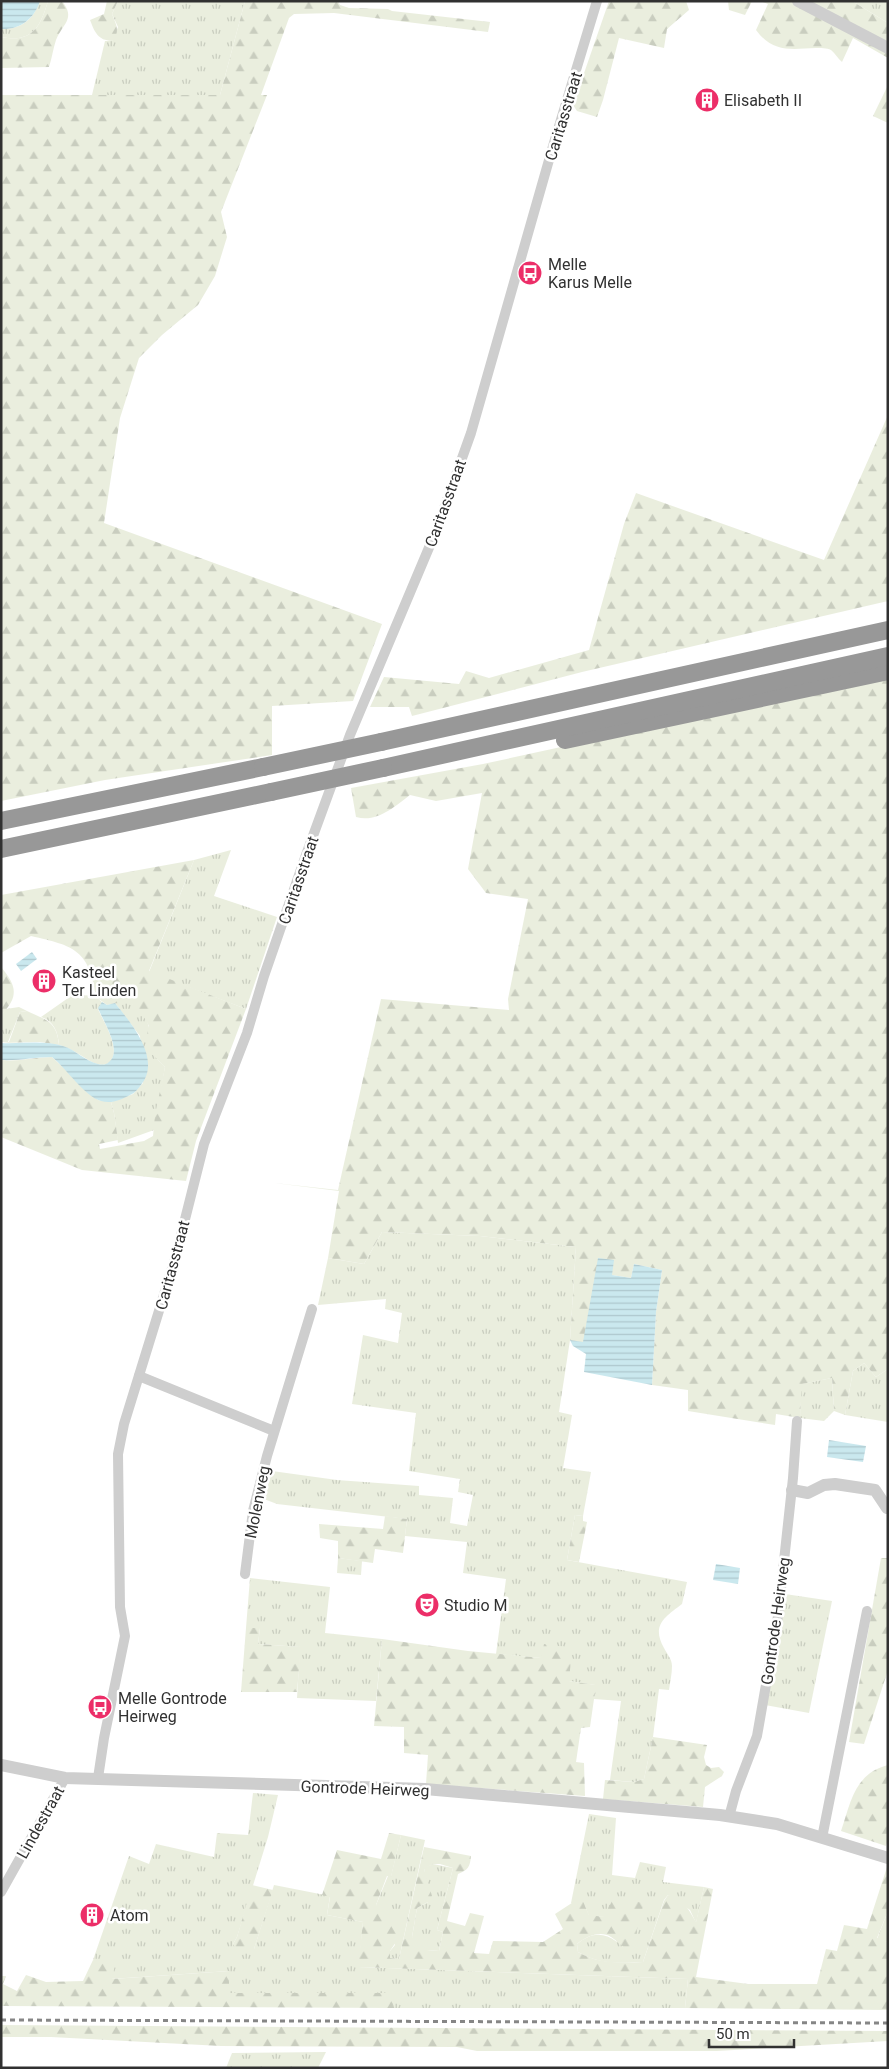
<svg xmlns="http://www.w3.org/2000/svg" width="889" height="2069" font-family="Roboto,sans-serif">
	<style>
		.grass { fill: url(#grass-tufts) }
		.forest { fill: url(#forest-firs); fill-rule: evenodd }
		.water { fill: url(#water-rules) }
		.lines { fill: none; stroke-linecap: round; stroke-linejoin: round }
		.minor { stroke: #cecece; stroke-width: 10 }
		.tertiary { stroke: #cecece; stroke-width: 12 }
		.motorway { stroke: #989898; stroke-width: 18 }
		.rail { stroke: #868686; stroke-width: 3; stroke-dasharray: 5 4; stroke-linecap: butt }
		.motorway-bridge { stroke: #989898; stroke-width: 18 }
		.labels { text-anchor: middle; stroke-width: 5; stroke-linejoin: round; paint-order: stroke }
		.poi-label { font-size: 16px; fill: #313131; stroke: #fff; text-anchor: start }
		.street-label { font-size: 16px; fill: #313131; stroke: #fff }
	</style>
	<defs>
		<pattern id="grass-tufts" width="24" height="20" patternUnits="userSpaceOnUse" patternTransform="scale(1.25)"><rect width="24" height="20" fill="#eaeede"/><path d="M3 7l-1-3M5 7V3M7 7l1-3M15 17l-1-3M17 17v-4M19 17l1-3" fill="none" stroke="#c9cdbf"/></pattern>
		<pattern id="forest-firs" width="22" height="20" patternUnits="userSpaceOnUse" patternTransform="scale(1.25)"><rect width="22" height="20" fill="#eaeede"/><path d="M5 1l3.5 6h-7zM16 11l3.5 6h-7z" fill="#c9cdbf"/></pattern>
		<pattern id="water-rules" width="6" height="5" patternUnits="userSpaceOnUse" patternTransform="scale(1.25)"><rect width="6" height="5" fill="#cae8ee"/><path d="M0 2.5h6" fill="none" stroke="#aec7cd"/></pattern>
	</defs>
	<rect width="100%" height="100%" fill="#fff"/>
	<g class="grass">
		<path d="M 39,1 L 48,1 C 40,28 32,43 1,37 L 1,29 C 20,30 35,19 39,1 Z"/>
		<polygon points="118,1 245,1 220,95 92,95 105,41 112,41 118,27 112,14"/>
		<polygon points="852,1 888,1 888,23"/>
		<polygon points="231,850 214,896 277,917 246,1009 149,972 194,860"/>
		<path d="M 95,995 L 96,997 L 102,1002 L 98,1009 C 103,1021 123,1051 109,1063 C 104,1066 99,1065 94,1063 C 82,1057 72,1048 59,1045 C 58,1032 54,1021 41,1017 L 71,996 Z"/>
		<path d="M 123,1001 C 155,1008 147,1038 157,1058 C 158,1061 163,1064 165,1067 L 154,1130 L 118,1143 L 114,1113 L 111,1102 L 133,1094 L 143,1083 L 140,1036 L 115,1003 Z"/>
		<polygon points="19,1007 27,1011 20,1012 8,1042 1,1042 1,1015 6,1009"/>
		<path d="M 382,1232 L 480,1236 L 576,1247 L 570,1340 L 559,1412 L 572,1415 L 563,1468 L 591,1472 L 583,1516 L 575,1515 L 567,1560 L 687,1582 L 682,1604 C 665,1617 651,1625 664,1648 C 667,1654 672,1659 672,1666 C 672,1674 670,1682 669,1690 L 659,1689 L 653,1737 L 644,1779 L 634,1782 L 610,1780 L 621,1701 L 594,1699 L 595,1685 L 569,1681 L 541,1658 L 496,1654 L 506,1579 L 463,1573 L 467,1542 L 405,1536 L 407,1519 L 277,1504 L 264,1499 L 272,1471 L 337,1480 L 419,1486 L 419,1495 L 453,1498 L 450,1523 L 467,1526 L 473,1495 L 458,1492 L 460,1479 L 409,1471 L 416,1413 L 352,1404 L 363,1335 L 398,1343 L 402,1313 L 385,1309 L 386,1299 L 318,1305 L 328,1258 L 364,1264 Z"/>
		<polygon points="864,1363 876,1377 888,1369 888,1422 845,1415 853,1371"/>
		<polygon points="832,1378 834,1411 824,1421 800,1418 801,1384"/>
		<polygon points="338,1558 362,1561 361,1575 337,1573"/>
		<polygon points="250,1578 330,1587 325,1633 382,1639 376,1701 297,1698 300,1647 258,1644 260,1628 246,1628"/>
		<polygon points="785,1594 832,1601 809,1713 765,1705"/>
		<polygon points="253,1793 278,1795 268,1837 237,1937 233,1944 254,1949 274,1885 330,1896 327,1915 363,1922 359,1967 688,1979 685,2008 393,2008 393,1993 228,1993 229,1971 111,1979 93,1960 129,1856 149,1864 156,1844 214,1857 217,1833 248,1835"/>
		<path d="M 589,1814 L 616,1818 L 612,1875 L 635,1878 L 640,1862 L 666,1867 L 663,1882 L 704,1887 L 696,1923 L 690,1910 L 668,1895 L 664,1900 L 643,1962 C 618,1963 601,1965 578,1952 L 577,1944 C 590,1933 603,1931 617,1942 L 604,1917 L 589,1916 L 585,1906 L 571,1903 Z"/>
		<polygon points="401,1835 425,1840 399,1959 389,1958 390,1951 395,1945 376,1905 388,1876 391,1876"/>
		<polygon points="433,1864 453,1868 437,1930 443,1932 439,1951 427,1950 412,1937 417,1908 428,1902 424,1868"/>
		<polygon points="888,1911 888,1942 877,1939"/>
		<polygon points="326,2052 318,2068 226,2068 232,2053"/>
	</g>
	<g class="forest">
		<path d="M 48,1 L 62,1 C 76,19 63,23 56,40 C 53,49 52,58 49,67 L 1,68 L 1,37 C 32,43 40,28 48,1 Z"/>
		<path d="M 107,1 L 118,1 L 112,14 C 116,24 121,32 112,41 C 98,40 95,33 90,20 L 104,14 Z"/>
		<polygon points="245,1 338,1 340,5 349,8 388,9 392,11 490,22 488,32 334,13 294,14 289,18 261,95 267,95 221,212 227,237 215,276 198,305 162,335 139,358 120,418 104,523 382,624 353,701 272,706 272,755 105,780 1,801 1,95 220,95"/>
		<polygon points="609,1 686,1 689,10 667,29 664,48 619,38 603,100 597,117 577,111 573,105"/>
		<polygon points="728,1 752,1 745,15 729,10"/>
		<path d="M 760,1 L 852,1 L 888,23 L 888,58 L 853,38 L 842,62 C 838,59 835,53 831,50 C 827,48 820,48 816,48 C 790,49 773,53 756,30 L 768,4 Z"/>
		<polygon points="888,85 888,123 873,116"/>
		<polygon points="888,415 888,601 582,672 412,716 409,707 370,707 384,677 459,684 466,671 489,678 589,650 624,524 636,493 824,560"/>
		<path d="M 888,676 L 888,1369 L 876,1377 L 864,1363 L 853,1371 L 845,1415 L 834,1411 L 832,1378 L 802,1384 L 800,1418 L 776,1414 L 775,1425 L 688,1411 L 688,1390 L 652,1385 L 656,1312 L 662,1270 L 634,1264 L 631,1278 L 612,1275 L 583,1343 L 570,1340 L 576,1247 L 480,1236 L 382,1232 L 364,1264 L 328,1258 L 339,1191 L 274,1183 L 338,1190 L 381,999 L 509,1010 L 508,999 L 528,899 L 486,893 L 468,869 L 482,793 L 436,801 L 410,795 C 394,807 377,823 356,817 L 351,788 L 483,764 Z"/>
		<path d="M 194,860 L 149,971 L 246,1009 L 196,1141 L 186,1181 L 82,1170 L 1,1137 L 1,1060 C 19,1062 35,1057 52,1057 L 98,1100 L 111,1102 L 114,1113 L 118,1140 L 99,1144 L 100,1149 L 144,1141 L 153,1136 L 155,1115 L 165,1067 L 148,1050 L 147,1032 L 149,1026 C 137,1004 132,999 107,1005 L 96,997 C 89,950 75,946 31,936 L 1,953 L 1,895 Z"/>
		<path d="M 1,967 C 17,986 19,997 1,1015 Z"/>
		<path d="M 27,1011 C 46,1020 57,1021 59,1045 L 40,1042 L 1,1043 L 9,1042 L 20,1012 Z"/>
		<polygon points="575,1515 583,1516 583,1521 587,1522 579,1562 567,1560"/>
		<polygon points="385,1516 407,1519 403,1553 375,1549 373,1563 338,1558 338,1541 320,1538 319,1524 383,1529"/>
		<polygon points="881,1558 888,1558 888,1670 864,1744 849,1742"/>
		<polygon points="246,1628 260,1628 258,1644 301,1647 297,1692 241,1692"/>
		<polygon points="382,1639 468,1651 541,1658 544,1644 572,1648 569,1681 596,1685 590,1727 581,1728 576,1762 584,1763 585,1796 426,1784 428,1755 404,1753 404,1727 374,1726"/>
		<polygon points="653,1737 707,1745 704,1757 706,1765 711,1768 719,1767 724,1772 722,1776 705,1787 703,1807 603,1799 605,1780 634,1782 644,1779"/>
		<path d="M 888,1765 L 888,1840 L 886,1846 L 841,1831 C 851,1802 854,1774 888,1765 Z"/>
		<path d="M 389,1833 L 401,1835 L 391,1877 L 387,1876 L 376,1905 L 399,1919 L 403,1931 L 390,1951 L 390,1958 L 399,1959 L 424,1847 L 471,1856 C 470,1867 468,1870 458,1874 L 447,1921 L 465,1926 L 470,1913 L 484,1916 L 474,1953 L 489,1954 L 493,1941 L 543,1942 L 563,1929 L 555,1914 L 581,1897 L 589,1915 L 604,1917 L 614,1897 L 644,1903 L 632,1949 C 623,1949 619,1942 611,1937 C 600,1930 586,1937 577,1944 L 578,1952 C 599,1964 619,1963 643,1962 L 664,1901 L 668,1895 C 686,1902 687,1907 696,1922 L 704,1887 L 713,1889 L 696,1977 L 748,1984 L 817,1984 L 826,1949 L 837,1951 L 844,1925 L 867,1929 L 888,1864 L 888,1911 L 877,1938 L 888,1942 L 888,2010 L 685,2008 L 688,1979 L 358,1967 L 363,1922 L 327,1915 L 330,1897 L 322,1895 L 337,1850 L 381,1859 ZM 433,1864 L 440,1864 L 453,1868 L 437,1930 L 443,1932 L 439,1951 L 427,1950 L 428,1941 L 412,1937 L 417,1908 L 428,1902 L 432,1896 L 424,1869 Z"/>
		<polygon points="252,1885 273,1890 254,1949 236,1949 233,1944 237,1937"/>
		<polygon points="93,1960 115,1965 112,1979 229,1971 229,1993 394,1993 393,2008 1,2006 1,1976 6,1976 3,1984 17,1991 26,1975 46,1982 83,1981"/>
		<polygon points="1,2025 888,2031 888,2041 717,2051 477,2051 457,2047 221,2046 51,2037 1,2037"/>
	</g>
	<g class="water">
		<path d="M 1,1 L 40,1 C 34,19 20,30 1,29 Z"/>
		<polygon points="32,952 37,959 21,971 16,964"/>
		<path d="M 102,1002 L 107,1005 L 115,1003 C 131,1023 162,1059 141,1085 C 138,1089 135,1093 130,1095 C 120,1100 112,1104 101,1101 C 84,1096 66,1068 52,1057 C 34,1057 19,1061 1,1060 L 1,1043 C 22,1044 44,1040 63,1046 C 76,1050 85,1061 98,1064 C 102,1065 106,1065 109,1062 C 123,1051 103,1021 98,1008 Z"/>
		<polygon points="598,1258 614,1260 612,1275 631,1278 634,1264 662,1270 656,1312 652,1385 584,1372 586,1354 573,1346 570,1340 583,1342"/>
		<polygon points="829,1440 866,1446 863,1462 827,1457"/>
		<polygon points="716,1564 740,1568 738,1584 713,1580"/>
	</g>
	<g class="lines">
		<g class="minor">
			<polyline points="139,1376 274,1431"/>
			<polyline points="245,1574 253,1511 267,1456 312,1309"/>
			<polyline points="98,1778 104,1738 125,1636 120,1607 118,1454 124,1424 175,1259 204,1144 247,1033 264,976 306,855 350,735 436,531 471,433 553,146 597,1"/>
			<polyline points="729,1817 736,1791 757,1736 778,1616 793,1478 797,1421"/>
			<polyline points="822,1838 867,1611"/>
			<polyline points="1,1892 65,1778"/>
		</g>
		<g class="tertiary">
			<polyline points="798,1 888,48"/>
			<polyline points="792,1490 808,1493 824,1485 835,1484 875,1490 887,1508"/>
			<polyline points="1,1765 65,1778 425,1789 720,1815 777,1824 888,1858"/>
		</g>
		<g class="motorway">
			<polyline points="565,740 888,671"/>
			<polyline points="381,742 888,630"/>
			<polyline points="383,768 888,656"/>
			<polyline points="1,821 263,767"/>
			<polyline points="1,849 271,792"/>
		</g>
		<polyline class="rail" points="1,2020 888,2023"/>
		<g class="motorway-bridge">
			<polyline points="263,767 381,742"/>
			<polyline points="271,792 383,768"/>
		</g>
	</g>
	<defs>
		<symbol id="building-disc" viewBox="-11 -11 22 22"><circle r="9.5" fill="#ec2e68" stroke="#fff"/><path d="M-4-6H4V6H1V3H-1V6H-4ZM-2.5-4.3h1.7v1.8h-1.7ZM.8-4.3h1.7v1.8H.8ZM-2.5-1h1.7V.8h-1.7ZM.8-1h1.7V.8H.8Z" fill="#fff"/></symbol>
		<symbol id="bus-disc" viewBox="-11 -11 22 22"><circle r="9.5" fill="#ec2e68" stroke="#fff"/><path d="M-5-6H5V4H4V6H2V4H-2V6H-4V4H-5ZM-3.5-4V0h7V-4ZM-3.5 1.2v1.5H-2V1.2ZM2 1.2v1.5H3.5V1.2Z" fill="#fff"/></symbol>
		<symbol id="theatre-disc" viewBox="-11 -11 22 22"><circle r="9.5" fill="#ec2e68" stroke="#fff"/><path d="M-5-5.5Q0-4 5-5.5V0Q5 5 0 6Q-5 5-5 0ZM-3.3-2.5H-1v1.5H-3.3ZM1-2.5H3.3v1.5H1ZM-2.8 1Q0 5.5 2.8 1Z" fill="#fff"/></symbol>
	</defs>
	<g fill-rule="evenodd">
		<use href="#building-disc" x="693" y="86" width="28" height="28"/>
		<use href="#bus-disc" x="516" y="259" width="28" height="28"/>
		<use href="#building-disc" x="30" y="967" width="28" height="28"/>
		<use href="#theatre-disc" x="413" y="1591" width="28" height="28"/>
		<use href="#bus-disc" x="86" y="1693" width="28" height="28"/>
		<use href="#building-disc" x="78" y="1901" width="28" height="28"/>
	</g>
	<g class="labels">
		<g class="poi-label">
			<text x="724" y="106">Elisabeth II</text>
			<text x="548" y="270">Melle<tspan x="548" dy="18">Karus Melle</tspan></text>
			<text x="62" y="978">Kasteel<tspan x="62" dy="18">Ter Linden</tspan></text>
			<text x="444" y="1611">Studio M</text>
			<text x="118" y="1704">Melle Gontrode<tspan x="118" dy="18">Heirweg</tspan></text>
			<text x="110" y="1921">Atom</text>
		</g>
		<g class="street-label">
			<text transform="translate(563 116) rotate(-73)" y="6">Caritasstraat</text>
			<text transform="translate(445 503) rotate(-70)" y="6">Caritasstraat</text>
			<text transform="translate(298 880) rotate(-71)" y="6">Caritasstraat</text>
			<text transform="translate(172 1265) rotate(-75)" y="6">Caritasstraat</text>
			<text transform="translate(257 1502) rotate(-79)" y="6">Molenweg</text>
			<text transform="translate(775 1621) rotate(-82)" y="6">Gontrode Heirweg</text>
			<text transform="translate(365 1788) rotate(2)" y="6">Gontrode Heirweg</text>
			<text transform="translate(40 1822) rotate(-61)" y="6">Lindestraat</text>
		</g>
	</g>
	<rect width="889" height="2069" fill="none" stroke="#313131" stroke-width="5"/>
	<path d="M709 2039v8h85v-8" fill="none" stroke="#313131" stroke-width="2.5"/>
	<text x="716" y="2039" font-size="15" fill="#313131" stroke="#ffffff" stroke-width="4" paint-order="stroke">50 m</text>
</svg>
